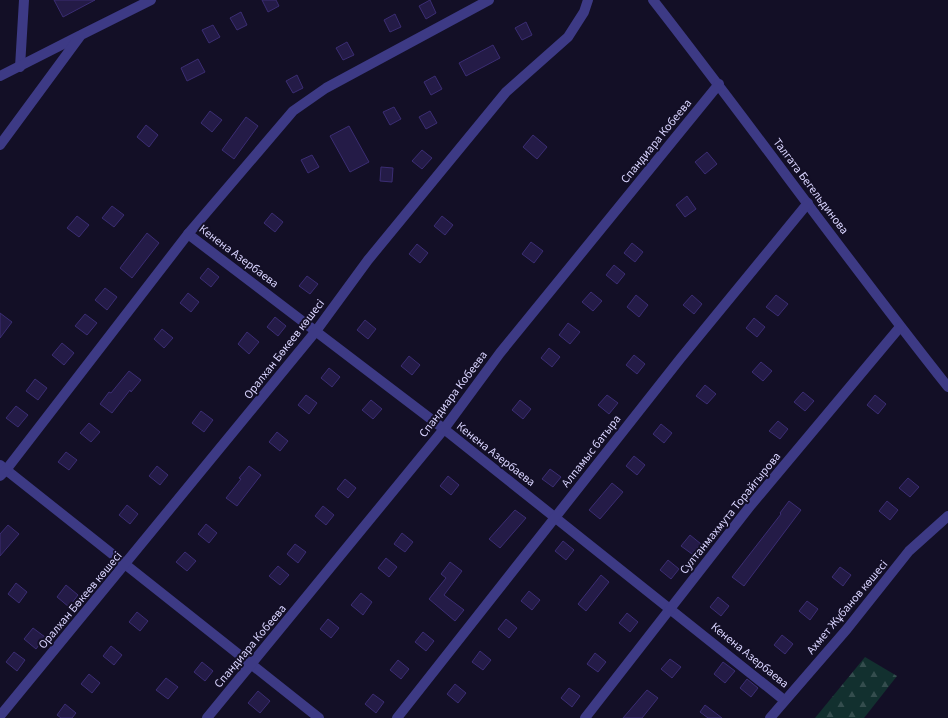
<svg xmlns="http://www.w3.org/2000/svg" width="948" height="718" font-family="'Source Sans 3',sans-serif">
	<style>
		.forest { fill: url(#forest-firs) }
		.building { fill: #241b47; stroke: #3b2d73 }
		.lines { fill: none; stroke-linecap: round; stroke-linejoin: round }
		.minor { stroke: #3d3a85; stroke-width: 10 }
		.labels { text-anchor: middle; stroke-width: 4; stroke-linejoin: round; paint-order: stroke }
		.street-label { font-size: 12px; fill: #d9d4ff; stroke: #130f26 }
	</style>
	<defs>
		<pattern id="forest-firs" width="22" height="20" patternUnits="userSpaceOnUse"><rect width="22" height="20" fill="#12302f"/><path d="M5 1l3.5 6h-7zM16 11l3.5 6h-7z" fill="#344d4e"/></pattern>
	</defs>
	<rect width="100%" height="100%" fill="#130f26"/>
	<polygon class="forest" points="865,657 897,676 864,718 815,718"/>
	<g class="building">
		<polygon points="54,0 95,0 63,17"/>
		<polygon points="262,0 276,0 279,6 268,12"/>
		<polygon points="430,0 436,13 426,19 419,6"/>
		<polygon points="241,12 247,25 237,30 230,18"/>
		<polygon points="395,14 401,27 390,32 384,20"/>
		<polygon points="526,22 532,35 522,40 515,28"/>
		<polygon points="213,25 220,37 209,43 202,30"/>
		<polygon points="347,42 354,55 343,60 336,48"/>
		<polygon points="493,45 500,58 466,76 459,63"/>
		<polygon points="198,59 205,72 187,81 181,68"/>
		<polygon points="297,75 303,88 293,93 286,81"/>
		<polygon points="435,76 442,89 431,95 424,82"/>
		<polygon points="394,107 401,119 390,125 383,112"/>
		<polygon points="210,111 222,120 212,132 201,123"/>
		<polygon points="430,111 437,123 426,129 419,117"/>
		<polygon points="246,117 258,126 234,159 222,150"/>
		<polygon points="146,125 158,135 149,147 137,137"/>
		<polygon points="349,126 369,162 350,172 330,136"/>
		<polygon points="533,135 547,147 537,159 523,147"/>
		<polygon points="422,150 432,158 422,169 412,161"/>
		<polygon points="707,152 717,164 705,174 695,162"/>
		<polygon points="312,155 319,167 308,173 301,160"/>
		<polygon points="381,167 393,168 392,182 380,181"/>
		<polygon points="687,196 696,209 685,217 676,205"/>
		<polygon points="112,206 124,215 114,227 102,218"/>
		<polygon points="272,213 283,222 275,232 264,223"/>
		<polygon points="77,216 89,225 79,237 67,228"/>
		<polygon points="442,216 453,225 445,235 434,226"/>
		<polygon points="147,233 159,243 132,278 120,268"/>
		<polygon points="531,242 543,251 534,263 522,254"/>
		<polygon points="632,243 643,252 635,262 624,253"/>
		<polygon points="417,244 428,253 420,263 409,254"/>
		<polygon points="614,265 625,274 617,284 606,275"/>
		<polygon points="208,268 219,277 211,287 200,278"/>
		<polygon points="307,276 318,284 310,294 299,286"/>
		<polygon points="105,288 117,297 107,310 95,300"/>
		<polygon points="591,292 602,301 593,311 582,302"/>
		<polygon points="188,293 199,302 191,312 180,303"/>
		<polygon points="636,295 648,305 639,317 627,307"/>
		<polygon points="692,295 702,304 694,314 683,305"/>
		<polygon points="776,295 788,304 778,316 766,307"/>
		<polygon points="0,313 12,322 0,338"/>
		<polygon points="85,314 97,323 87,335 75,326"/>
		<polygon points="275,317 286,326 278,336 267,327"/>
		<polygon points="754,318 765,327 757,337 746,328"/>
		<polygon points="365,320 376,329 368,339 357,330"/>
		<polygon points="568,323 580,332 570,344 559,335"/>
		<polygon points="162,329 173,338 164,348 154,339"/>
		<polygon points="247,332 259,342 249,354 238,344"/>
		<polygon points="62,343 74,353 64,365 52,355"/>
		<polygon points="549,348 560,357 552,367 541,358"/>
		<polygon points="634,355 645,364 637,374 626,365"/>
		<polygon points="409,356 420,365 412,375 401,366"/>
		<polygon points="761,362 772,371 763,381 752,372"/>
		<polygon points="329,368 340,377 332,387 321,378"/>
		<polygon points="129,371 141,380 131,392 130,390 112,413 100,404 109,392 111,393"/>
		<polygon points="35,379 47,388 38,400 26,391"/>
		<polygon points="705,385 716,394 707,404 696,396"/>
		<polygon points="803,392 814,401 805,411 794,402"/>
		<polygon points="306,395 317,403 309,414 298,405"/>
		<polygon points="607,395 618,403 609,414 598,405"/>
		<polygon points="875,395 886,404 878,414 867,405"/>
		<polygon points="371,400 382,409 373,419 362,410"/>
		<polygon points="520,400 531,409 523,419 512,410"/>
		<polygon points="16,406 28,415 18,427 6,418"/>
		<polygon points="201,411 213,420 204,432 192,423"/>
		<polygon points="778,421 788,429 780,439 769,431"/>
		<polygon points="89,423 100,432 91,442 80,433"/>
		<polygon points="661,424 672,433 664,443 653,434"/>
		<polygon points="277,432 288,441 280,451 269,442"/>
		<polygon points="66,452 77,460 69,470 58,462"/>
		<polygon points="634,456 645,465 637,475 626,466"/>
		<polygon points="157,466 168,475 160,485 149,476"/>
		<polygon points="249,466 261,475 237,506 226,498 241,479 239,478"/>
		<polygon points="550,469 561,477 553,487 542,479"/>
		<polygon points="448,476 459,485 451,495 440,486"/>
		<polygon points="908,478 919,487 910,497 899,488"/>
		<polygon points="345,479 356,488 348,498 337,489"/>
		<polygon points="612,483 623,492 600,519 589,510"/>
		<polygon points="789,501 801,510 744,586 732,577 781,514 780,513"/>
		<polygon points="887,501 898,510 890,520 879,511"/>
		<polygon points="127,505 138,514 130,524 119,515"/>
		<polygon points="323,506 334,515 326,525 315,516"/>
		<polygon points="515,510 526,518 500,548 489,539"/>
		<polygon points="206,524 217,533 209,543 198,534"/>
		<polygon points="8,525 19,534 0,556 0,534"/>
		<polygon points="402,533 413,542 405,552 394,544"/>
		<polygon points="690,535 701,544 692,554 681,546"/>
		<polygon points="563,541 574,550 566,560 555,551"/>
		<polygon points="295,544 306,552 298,563 287,554"/>
		<polygon points="185,552 196,561 187,571 176,562"/>
		<polygon points="386,558 397,567 389,577 378,568"/>
		<polygon points="668,560 679,569 671,579 660,570"/>
		<polygon points="450,562 462,571 444,595 464,610 455,621 429,599 446,578 441,574"/>
		<polygon points="278,566 289,575 280,585 269,576"/>
		<polygon points="840,567 851,575 843,586 832,577"/>
		<polygon points="601,575 609,582 586,611 578,604"/>
		<polygon points="16,583 27,592 19,603 8,594"/>
		<polygon points="66,585 78,595 69,607 57,597"/>
		<polygon points="529,591 540,600 532,610 521,601"/>
		<polygon points="361,593 372,602 363,615 351,605"/>
		<polygon points="718,597 729,606 721,616 710,607"/>
		<polygon points="807,601 818,609 810,620 799,611"/>
		<polygon points="137,612 148,621 140,631 129,622"/>
		<polygon points="627,613 638,622 630,632 619,623"/>
		<polygon points="328,619 339,628 331,638 320,629"/>
		<polygon points="506,619 517,628 509,638 498,629"/>
		<polygon points="33,628 45,637 36,649 24,639"/>
		<polygon points="423,632 434,641 426,651 415,642"/>
		<polygon points="782,635 793,644 785,654 774,645"/>
		<polygon points="111,646 122,655 114,665 103,656"/>
		<polygon points="480,651 491,660 483,670 472,662"/>
		<polygon points="14,652 25,660 17,671 6,662"/>
		<polygon points="595,653 606,662 598,672 587,664"/>
		<polygon points="670,659 681,667 672,678 661,669"/>
		<polygon points="398,660 409,669 401,679 390,670"/>
		<polygon points="202,662 213,671 205,681 194,672"/>
		<polygon points="723,662 735,671 725,683 714,674"/>
		<polygon points="89,674 100,683 92,693 81,684"/>
		<polygon points="166,678 178,687 168,699 156,690"/>
		<polygon points="747,679 758,688 751,697 740,688"/>
		<polygon points="455,684 466,693 458,703 447,694"/>
		<polygon points="569,688 580,696 572,707 561,698"/>
		<polygon points="647,690 658,698 642,718 623,718"/>
		<polygon points="258,691 270,701 260,713 248,703"/>
		<polygon points="373,694 384,702 376,713 365,704"/>
		<polygon points="65,704 76,713 72,718 61,718 57,715"/>
		<polygon points="705,705 722,718 708,718 700,712"/>
	</g>
	<g class="lines">
		<g class="minor">
			<path d="M 653,0 C 753,128 847,260 948,387"/>
			<polyline points="20,67 24,0"/>
			<polyline points="0,76 79,36"/>
			<polyline points="0,145 81,35 151,0"/>
			<polyline points="188,234 444,429 784,700"/>
			<polyline points="0,465 319,718"/>
			<polyline points="0,476 6,470 188,234 293,111 326,88 489,0"/>
			<polyline points="0,716 316,331 368,260 506,92 568,37 584,12 588,0"/>
			<polyline points="207,718 444,429 500,353 719,84"/>
			<polyline points="397,718 680,359 808,203"/>
			<polyline points="585,718 751,505 900,327"/>
			<polyline points="770,718 847,629 909,551 948,516"/>
		</g>
	</g>
	<g class="labels">
		<g class="street-label">
			<text transform="translate(656 141) rotate(-51)" y="4">Спандиара Кобеева</text>
			<text transform="translate(811 186) rotate(53)" y="4">Талгата Бегельдинова</text>
			<text transform="translate(239 256) rotate(37)" y="4">Кенена Азербаева</text>
			<text transform="translate(284 349) rotate(-52)" y="4">Оралхан Бөкеев көшесі</text>
			<text transform="translate(453 394) rotate(-53)" y="4">Спандиара Кобеева</text>
			<text transform="translate(591 451) rotate(-52)" y="4">Алпамыс батыра</text>
			<text transform="translate(496 454) rotate(38)" y="4">Кенена Азербаева</text>
			<text transform="translate(730 513) rotate(-51)" y="4">Султанмахмута Торайгырова</text>
			<text transform="translate(80 600) rotate(-50)" y="4">Оралхан Бөкеев көшесі</text>
			<text transform="translate(847 607) rotate(-50)" y="4">Ахмет Жұбанов көшесі</text>
			<text transform="translate(250 646) rotate(-50)" y="4">Спандиара Кобеева</text>
			<text transform="translate(750 655) rotate(39)" y="4">Кенена Азербаева</text>
		</g>
	</g>
</svg>
